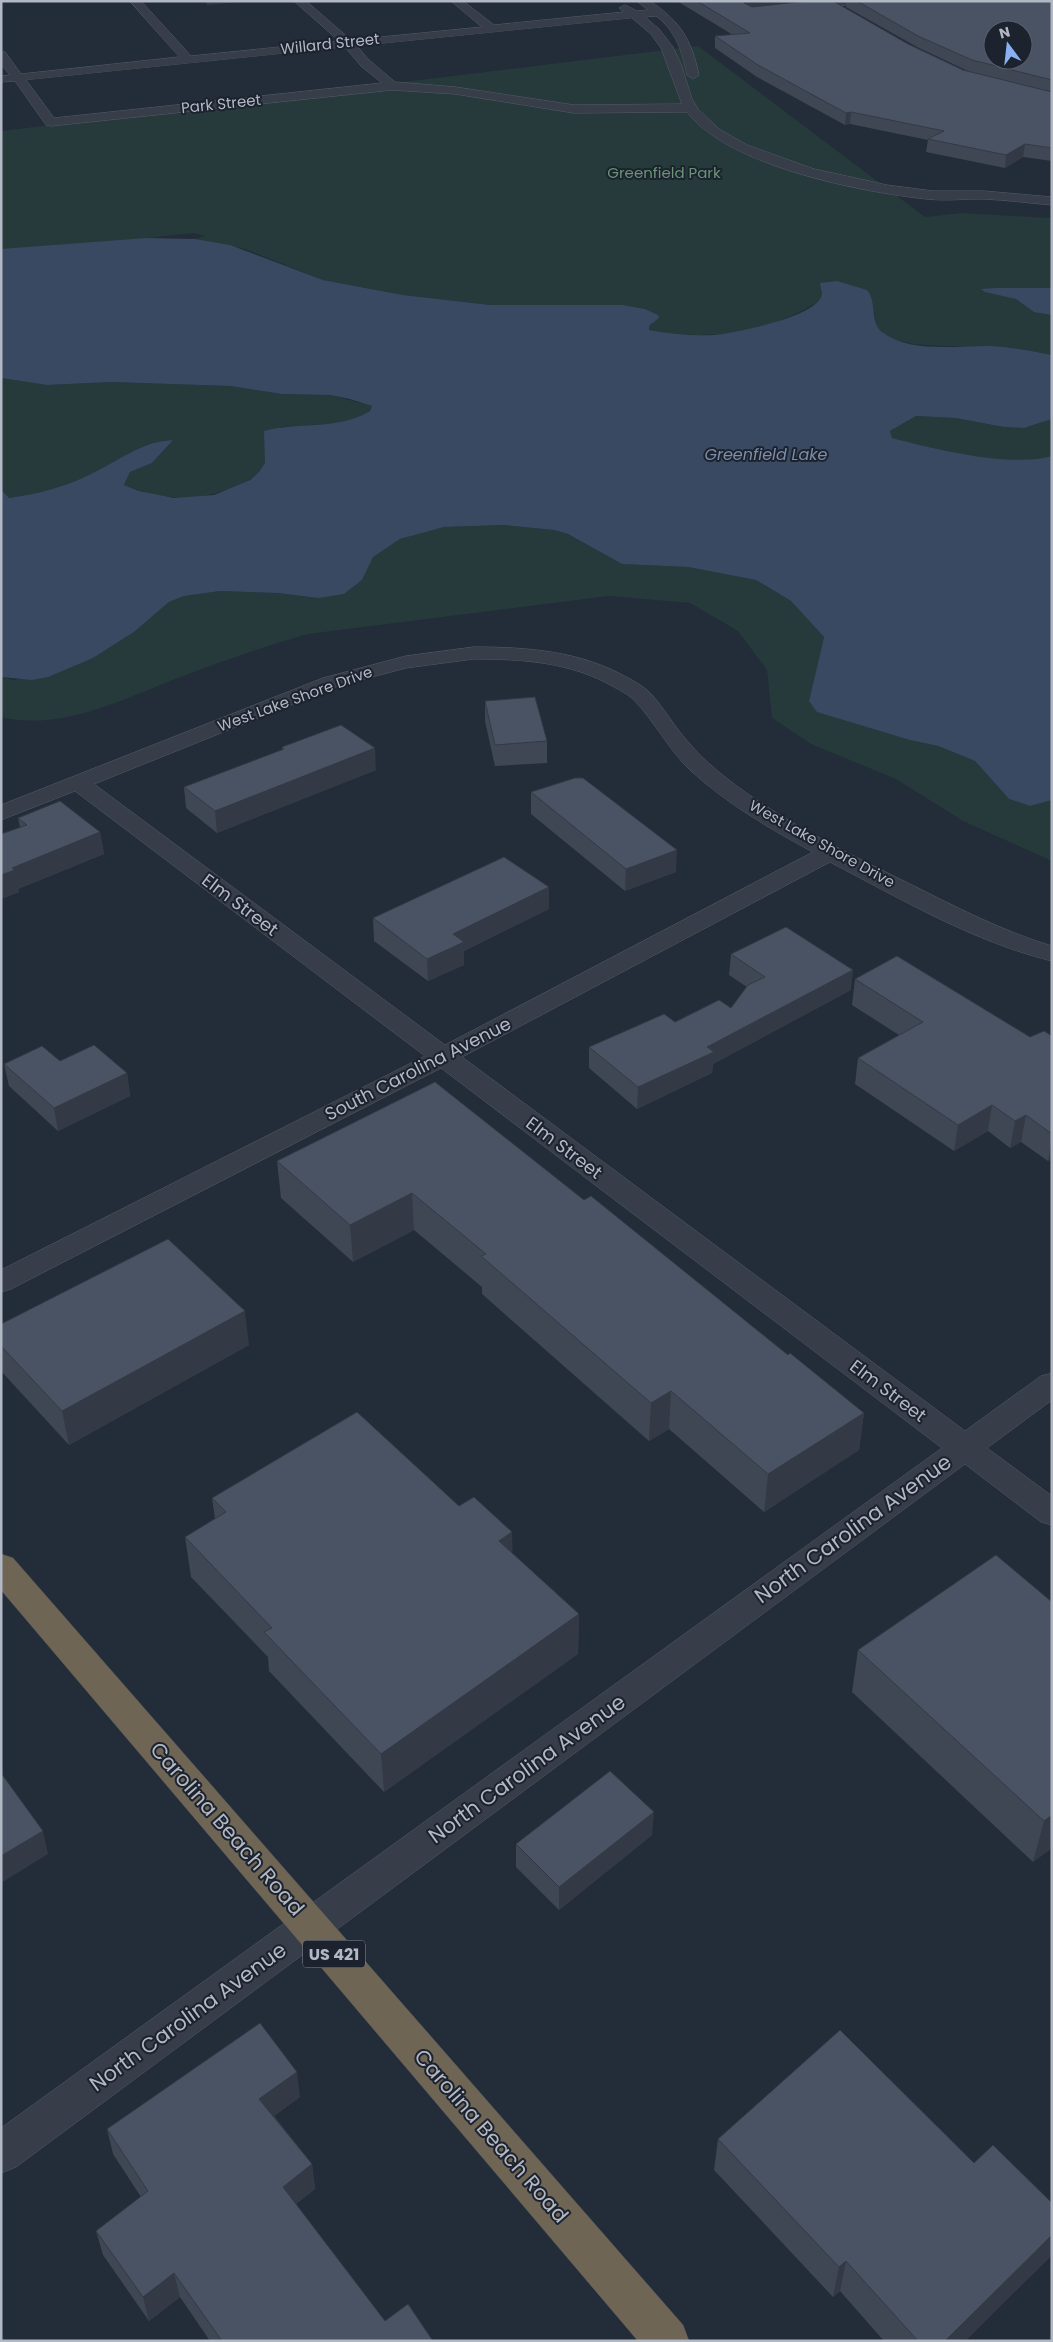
<svg xmlns="http://www.w3.org/2000/svg" width="1053" height="2342" font-family="Poppins,sans-serif">
	<style>
		.green { fill: #26393b }
		.water { fill: #394961 }
		.lines { fill: none; stroke-linecap: round; stroke-linejoin: round }
		.minor-casing { stroke: #555c67; stroke-width: 1 }
		.highway-casing { stroke: #424954; stroke-width: 1 }
		.minor { fill: #373e49; fill-rule: evenodd }
		.highway { fill: #6f6554; fill-rule: evenodd }
		.wall { fill: #3f4755 }
		.shaded-wall { fill: #333a45 }
		.building { fill: #495363; stroke: #333a45; fill-rule: evenodd }
		.labels { text-anchor: middle; stroke-width: 4; stroke-linejoin: round; paint-order: stroke }
		.far-street-label { font-size: 15px; fill: #b2b9c5; stroke: #1c232e }
		.far-park-label { font-size: 15px; fill: #6a9575; stroke: #1c232e }
		.far-water-label { font-size: 16px; font-style: italic; fill: #7c8eab; stroke: #1c232e }
		.shield { fill: #1c232e; stroke: #858c98; stroke-width: 1 }
		.shield-label { font-size: 16px; font-weight: bold; fill: #b2b9c5 }
		.street-label { font-size: 18px; fill: #b2b9c5; stroke: #1c232e }
		.near-street-label { font-size: 21px; fill: #b2b9c5; stroke: #1c232e }
	</style>
	<rect width="100%" height="100%" fill="#232c39"/>
	<g class="green">
		<path d="M 698,46 L 925,217 L 961,213 L 1052,218 L 1052,288 L 1020,288 L 1052,313 L 1052,355 C 1032,351 1012,347 991,346 C 964,345 898,351 879,330 C 875,325 876,317 874,312 L 819,301 C 770,333 705,342 649,330 L 649,326 L 653,323 L 645,309 L 603,305 L 490,305 L 403,295 L 323,280 L 245,249 L 195,239 L 205,236 L 194,233 L 1,254 L 1,131 Z"/>
		<path d="M 1,378 L 47,385 L 111,382 L 230,386 L 282,394 L 330,395 L 373,406 L 371,411 L 344,423 L 281,427 C 275,441 270,460 259,472 C 252,480 242,483 233,487 C 197,503 160,500 124,485 L 130,472 L 152,463 L 173,440 C 143,441 121,459 95,473 C 69,486 38,494 9,498 L 1,489 Z"/>
		<path d="M 916,416 L 955,418 L 1004,427 L 1024,428 L 1052,419 L 1052,456 C 1009,469 935,449 892,438 L 890,431 Z"/>
		<path d="M 504,525 L 554,530 L 568,534 L 622,564 L 688,567 L 756,580 L 791,601 L 824,637 L 809,701 L 910,740 L 938,746 L 975,761 L 1009,799 L 1030,806 L 1052,800 L 1052,861 L 963,821 L 896,779 L 811,744 L 772,718 L 767,670 L 738,631 L 690,603 L 609,596 L 308,634 C 265,646 223,661 181,677 C 125,698 62,732 1,717 L 1,677 L 14,680 L 93,658 L 134,632 L 169,602 L 184,596 L 220,591 L 278,593 L 318,598 L 362,580 L 372,557 L 400,539 L 443,527 Z"/>
	</g>
	<g class="water">
		<path d="M 146,238 L 195,239 L 230,245 L 323,280 L 403,295 L 490,305 L 622,305 L 645,309 L 658,315 L 659,318 L 649,326 L 649,330 C 670,334 692,336 714,335 C 734,333 819,317 822,294 C 822,291 820,286 820,283 L 837,281 L 867,290 C 877,301 870,323 882,332 C 911,354 957,345 991,346 C 1011,347 1032,351 1052,355 L 1052,419 L 1024,428 L 1004,427 L 955,418 L 916,416 L 890,431 L 892,438 C 935,449 1009,468 1052,456 L 1052,800 L 1030,806 L 1009,799 L 975,761 L 938,746 L 910,740 L 817,712 L 809,701 L 824,637 L 791,601 L 756,580 L 688,567 L 622,564 L 568,534 L 554,530 L 504,525 L 444,527 L 400,539 L 373,557 L 362,580 L 344,594 L 318,598 L 278,593 L 220,591 L 184,596 L 169,602 L 134,632 L 93,658 L 48,677 L 32,680 L 1,677 L 1,489 L 9,498 C 38,494 69,486 95,472 C 121,459 143,441 173,440 L 152,463 L 130,472 L 124,485 L 139,491 L 174,498 L 214,495 L 250,480 L 259,472 L 265,463 L 264,431 C 302,421 335,431 370,411 L 372,406 L 350,399 L 330,395 L 282,394 L 230,386 L 111,382 L 47,385 L 1,378 L 1,249 Z"/>
		<polygon points="995,288 1052,288 1052,315 1034,312 1016,299 985,292 981,289"/>
	</g>
	<g class="lines">
		<defs>
			<g id="minor">
				<path d="M 130,1 L 141,1 L 191,56 L 339,41 L 294,1 L 306,1 L 351,40 L 482,27 L 451,1 L 463,1 L 494,25 L 624,12 L 619,8 L 625,5 L 637,11 L 648,10 L 638,2 L 650,1 C 681,22 691,39 699,75 L 693,79 L 687,75 C 682,51 676,31 656,16 L 645,17 L 659,29 L 673,47 L 681,64 L 692,99 L 698,109 L 719,129 L 747,145 L 814,169 L 887,185 L 933,191 L 984,191 L 1052,197 L 1052,205 C 1029,203 1006,200 983,199 C 964,199 945,201 926,199 C 861,192 728,166 687,112 L 574,113 L 455,94 L 392,90 L 51,126 L 46,125 L 15,81 L 1,82 L 1,76 L 10,75 L 1,64 L 1,52 L 5,52 L 21,74 L 179,57 ZM 632,18 L 651,34 L 661,48 L 682,104 L 574,105 L 455,87 L 395,82 L 369,60 L 357,46 ZM 345,47 L 361,66 L 382,83 L 54,118 L 26,80 Z"/>
				<polygon points="828,1 856,1 851,4 800,12 794,9 800,6"/>
				<path d="M 474,647 C 527,647 581,651 628,678 C 634,681 641,685 647,690 C 661,703 671,722 684,737 C 704,762 729,781 755,799 C 804,832 857,858 910,884 C 956,907 1002,931 1052,946 L 1052,961 C 974,942 901,899 830,862 L 462,1057 L 965,1431 L 1041,1376 L 1052,1373 L 1052,1400 L 987,1448 L 1052,1496 L 1052,1525 L 1041,1522 L 965,1464 L 16,2167 L 1,2173 L 1,2128 L 942,1448 L 441,1068 L 11,1289 L 1,1292 L 1,1270 L 425,1056 L 75,791 L 1,820 L 1,805 L 323,678 L 406,656 ZM 474,659 C 523,659 571,662 614,687 C 620,690 627,694 633,699 C 654,720 668,749 690,770 C 726,803 770,829 813,852 L 445,1045 L 94,784 L 338,686 L 406,668 Z"/>
			</g>
			<polygon id="highway" points="1,1554 13,1558 683,2325 689,2341 638,2341 1,1590"/>
		</defs>
		<use href="#minor" class="minor-casing"/>
		<use href="#highway" class="highway-casing"/>
		<use href="#minor" class="minor"/>
		<use href="#highway" class="highway"/>
	</g>
	<g class="wall">
		<polygon points="677,1 804,1 908,44 963,70 968,71 917,47 846,7 846,1 1052,1 1052,161 1023,157 1005,168 926,152 928,140 850,124 845,125 757,77 715,48 715,36 733,35"/>
		<polygon points="485,701 547,741 547,763 495,766 485,721"/>
		<polygon points="282,747 376,770 217,833 186,808 184,787 282,750"/>
		<polygon points="531,792 676,872 625,891 531,814"/>
		<polygon points="18,818 100,832 104,854 18,889 19,892 1,899 20,827"/>
		<polygon points="549,887 549,909 464,951 464,965 428,981 374,941 373,918"/>
		<polygon points="731,954 851,990 713,1064 712,1073 637,1109 589,1068 589,1047 675,1022 731,1008 747,987 729,975"/>
		<polygon points="855,979 1030,1037 1052,1036 1052,1159 1048,1161 1021,1142 1010,1148 988,1131 954,1151 855,1084 858,1058 899,1035 852,1005"/>
		<polygon points="4,1064 127,1073 130,1096 58,1131 9,1086"/>
		<polygon points="277,1161 584,1200 864,1413 859,1450 764,1512 669,1429 649,1441 482,1294 482,1287 414,1230 353,1262 281,1198"/>
		<polygon points="1,1324 249,1345 69,1445 1,1371"/>
		<polygon points="212,1498 459,1506 513,1554 579,1614 578,1654 384,1792 269,1671 268,1657 191,1577 185,1537 215,1519"/>
		<polygon points="1052,1602 1052,1848 1033,1862 852,1692 858,1650"/>
		<polygon points="652,1835 559,1910 516,1867 516,1844"/>
		<polygon points="300,2097 274,2116 312,2164 315,2189 296,2204 385,2321 433,2341 210,2341 180,2297 149,2321 103,2255 96,2231 141,2197 113,2154 107,2129"/>
		<polygon points="718,2139 974,2163 1052,2255 965,2341 884,2341 840,2291 833,2297 714,2170"/>
	</g>
	<g class="shaded-wall">
		<polygon points="206,1 249,1 207,5"/>
		<polygon points="747,1 804,1 743,15 744,3"/>
		<polygon points="851,112 850,124 845,125 846,113"/>
		<polygon points="1025,144 1023,157 1005,168 1006,155"/>
		<polygon points="375,748 376,770 217,833 215,811"/>
		<polygon points="100,832 104,854 18,889 19,892 1,899 1,875 12,868"/>
		<polygon points="677,850 676,872 625,891 626,869"/>
		<polygon points="549,887 549,909 464,951 464,965 428,981 427,959 453,934"/>
		<polygon points="853,970 851,990 713,1064 712,1073 637,1109 638,1087 707,1047"/>
		<polygon points="127,1073 130,1096 58,1131 54,1108"/>
		<polygon points="992,1105 988,1131 954,1151 958,1125"/>
		<polygon points="1026,1115 1021,1142 1010,1148 1015,1121"/>
		<polygon points="1052,1141 1052,1159 1048,1161"/>
		<polygon points="412,1193 414,1230 353,1262 350,1225"/>
		<polygon points="245,1311 249,1345 69,1445 62,1411"/>
		<polygon points="671,1391 669,1429 649,1441 651,1403"/>
		<polygon points="864,1413 859,1450 764,1512 768,1474"/>
		<polygon points="512,1532 513,1571 499,1541"/>
		<polygon points="579,1614 578,1654 384,1792 381,1754"/>
		<polygon points="654,1812 652,1835 559,1910 559,1887"/>
		<polygon points="1052,1815 1052,1848 1033,1862 1044,1821"/>
		<polygon points="43,1831 48,1854 1,1883 1,1856"/>
		<polygon points="297,2072 300,2097 263,2124 259,2099"/>
		<polygon points="312,2164 315,2189 287,2211 283,2187"/>
		<polygon points="1052,2235 1052,2255 965,2341 945,2341"/>
		<polygon points="846,2261 840,2291 833,2297 839,2267"/>
		<polygon points="174,2273 180,2297 149,2321 143,2297"/>
	</g>
	<g class="building">
		<polygon points="697,1 747,1 744,3 752,7 806,1 833,1 908,44 963,70 1052,92 1052,148 1025,144 1006,155 928,139 944,131 851,112 846,113 758,65 715,36 750,33"/>
		<path d="M 857,1 L 1052,1 L 1052,80 L 972,60 L 918,36 ZM 993,30 L 1023,30 L 1023,60 L 993,60 Z"/>
		<polygon points="535,697 547,741 495,745 485,701"/>
		<polygon points="341,725 375,748 215,811 184,787 284,749 282,747"/>
		<polygon points="575,778 583,778 677,850 626,869 531,792"/>
		<polygon points="60,801 100,832 12,868 15,870 1,875 1,834 27,825 18,818"/>
		<polygon points="504,857 549,887 453,934 464,942 427,959 373,918"/>
		<polygon points="786,927 853,970 707,1047 714,1052 638,1087 589,1047 664,1014 675,1022 719,1000 731,1008 748,985 765,977 731,954"/>
		<polygon points="897,956 1030,1037 1044,1031 1052,1036 1052,1134 1026,1115 1015,1121 992,1105 958,1125 858,1058 923,1022 855,979"/>
		<polygon points="94,1045 127,1073 54,1108 4,1064 42,1046 60,1061"/>
		<polygon points="435,1082 584,1200 591,1196 788,1355 790,1353 864,1413 768,1474 671,1391 651,1403 481,1256 486,1254 412,1193 350,1225 277,1161"/>
		<polygon points="168,1239 245,1311 62,1411 1,1346 1,1324"/>
		<polygon points="357,1412 459,1506 474,1497 512,1532 499,1541 579,1614 381,1754 264,1632 272,1628 185,1537 226,1512 212,1498"/>
		<polygon points="996,1555 1052,1602 1052,1815 1044,1821 858,1650"/>
		<polygon points="610,1771 654,1812 559,1887 516,1844"/>
		<polygon points="1,1773 43,1831 1,1856"/>
		<polygon points="260,2023 297,2072 259,2099 312,2164 283,2187 385,2321 408,2304 433,2341 222,2341 174,2273 143,2297 96,2231 148,2191 107,2129"/>
		<polygon points="840,2030 974,2163 993,2145 1052,2203 1052,2235 945,2341 918,2341 846,2261 839,2267 718,2139"/>
	</g>
	<g class="labels">
		<g class="far-street-label">
			<text transform="translate(330 44) rotate(-6)" y="5">Willard Street</text>
			<text transform="translate(221 104) rotate(-6)" y="5">Park Street</text>
			<text transform="translate(295 699) rotate(-20)" y="5">West Lake Shore Drive</text>
			<text transform="translate(822 844) rotate(29)" y="5">West Lake Shore Drive</text>
		</g>
		<g class="far-park-label">
			<text x="664" y="178">Greenfield Park</text>
		</g>
		<g class="far-water-label">
			<text x="766" y="460">Greenfield Lake</text>
		</g>
		<rect class="shield" x="303" y="1940.5" width="62" height="27" rx="4"/>
		<g class="shield-label">
			<text x="334" y="1960">US 421</text>
		</g>
		<g class="street-label">
			<text transform="translate(240 905) rotate(37)" y="6">Elm Street</text>
			<text transform="translate(418 1069) rotate(-27)" y="6">South Carolina Avenue</text>
			<text transform="translate(564 1148) rotate(37)" y="6">Elm Street</text>
			<text transform="translate(888 1391) rotate(37)" y="6">Elm Street</text>
		</g>
		<g class="near-street-label">
			<text transform="translate(853 1529) rotate(-36)" y="7">North Carolina Avenue</text>
			<text transform="translate(527 1769) rotate(-36)" y="7">North Carolina Avenue</text>
			<text transform="translate(227 1829) rotate(49)" y="7">Carolina Beach Road</text>
			<text transform="translate(188 2017) rotate(-36)" y="7">North Carolina Avenue</text>
			<text transform="translate(491 2136) rotate(49)" y="7">Carolina Beach Road</text>
		</g>
	</g>
	<rect width="1053" height="2342" fill="none" stroke="#b2b9c5" stroke-width="5"/>
	<g transform="translate(1008 45) rotate(345)"><circle r="24" fill="#1c232e" stroke="#585f6a"/>
	<path d="M0-4L9 19L0 12L-9 19Z" fill="#8bb0f1"/>
	<text y="-8" font-size="14" font-weight="bold" text-anchor="middle" fill="#b2b9c5">N</text>
	</g>
</svg>
